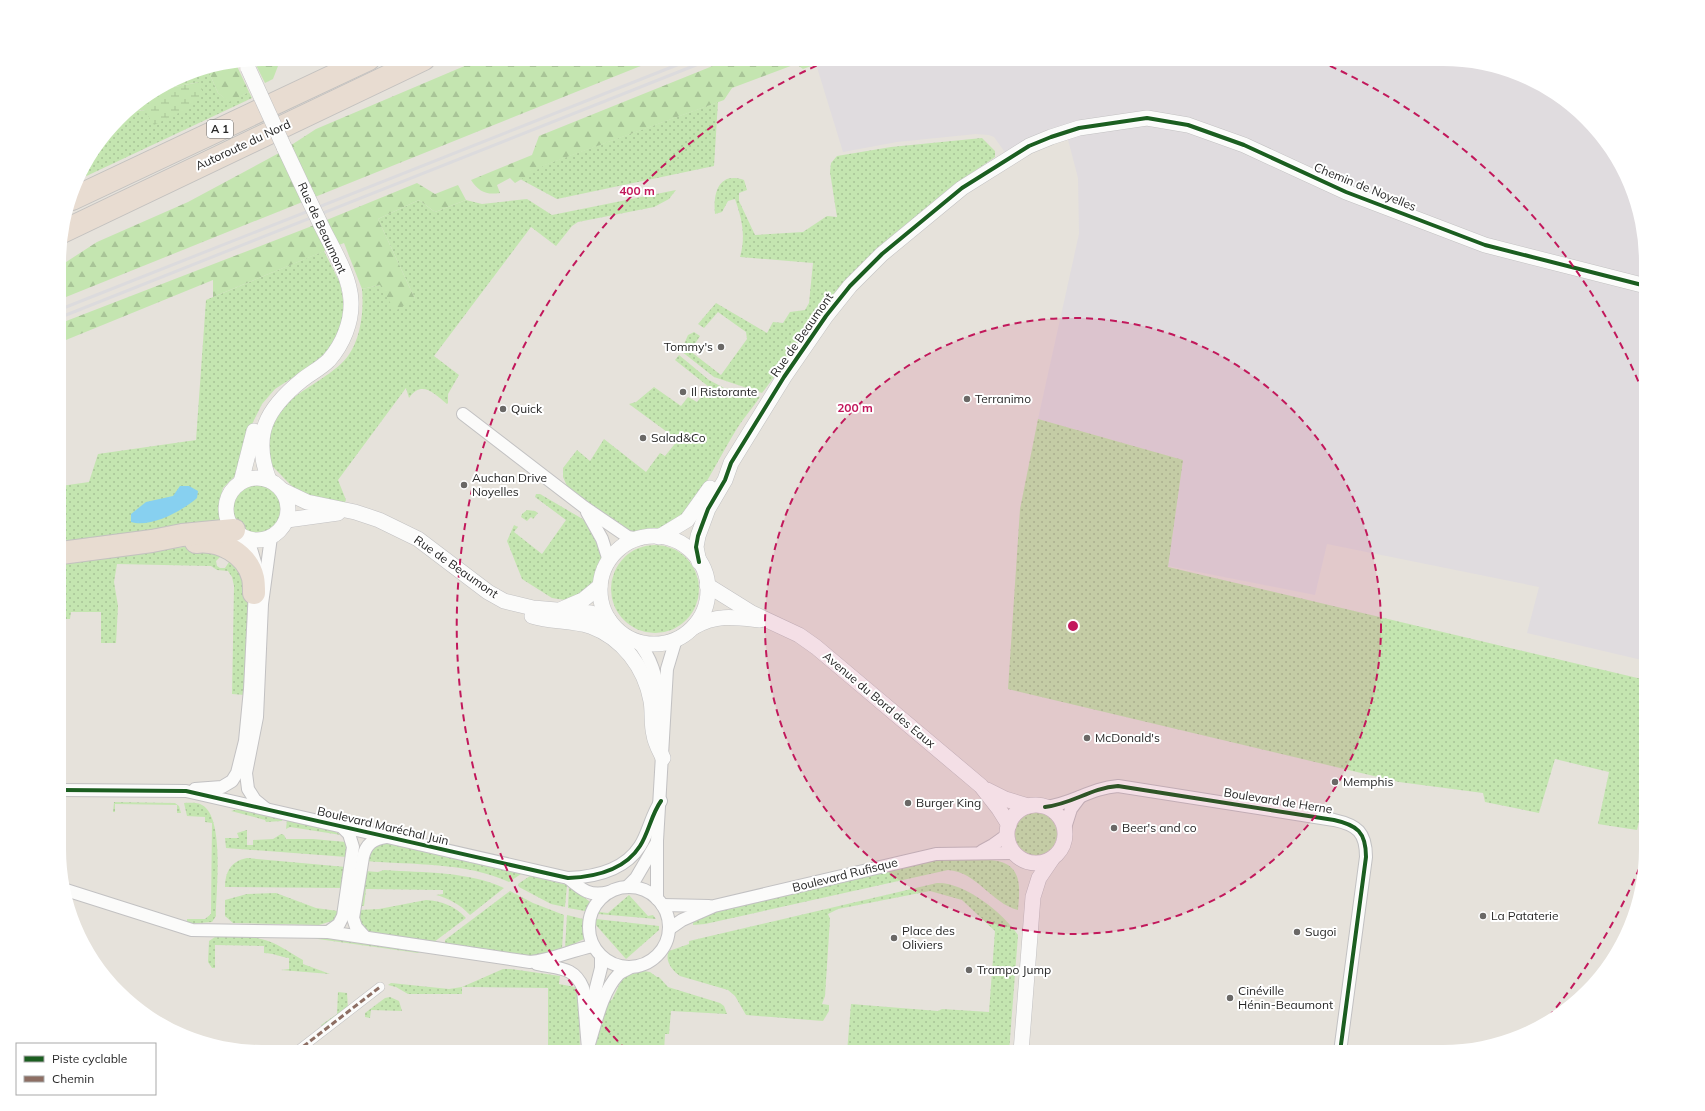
<svg xmlns="http://www.w3.org/2000/svg" width="1705" height="1111" font-family="Mulish,sans-serif">
	<style>
		.industrial { fill: #e0dcdf }
		.grass { fill: url(#grass-dots); fill-rule: evenodd }
		.forest { fill: url(#forest-firs) }
		.wetland { fill: url(#wetland-marsh) }
		.water { fill: #87d0f0 }
		.lines { fill: none; stroke-linecap: round; stroke-linejoin: round }
		.pedestrian-casing { stroke: #c2c1c2; stroke-width: 10 }
		.minor-casing { stroke: #c2c1c2; stroke-width: 14 }
		.tertiary-casing { stroke: #c2c1c2; stroke-width: 16 }
		.motorway-casing { stroke: #c3c1bf; stroke-width: 24 }
		.pedestrian { stroke: #fbfbfa; stroke-width: 9 }
		.minor { stroke: #fbfbfa; stroke-width: 12 }
		.tertiary { stroke: #fbfbfa; stroke-width: 15 }
		.motorway { stroke: #e8dcd1; stroke-width: 22 }
		.rail { stroke: #dcdbdd; stroke-width: 3 }
		.tertiary-bridge-casing { stroke: #c2c1c2; stroke-width: 16; stroke-linecap: butt }
		.tertiary-bridge { stroke: #fbfbfa; stroke-width: 15 }
		.quiet { stroke: #8d6e63; stroke-width: 3; stroke-dasharray: 6 3; stroke-linecap: butt }
		.cycleway-casing { stroke: #fff; stroke-width: 6 }
		.cycleway { stroke: #1b5e20; stroke-width: 4 }
		.ring { fill: none; stroke: #c2185b; stroke-width: 2; stroke-dasharray: 7 5 }
		.poi-dot { fill: #6a6866; stroke: #fff; stroke-width: 1.5 }
		.labels { text-anchor: middle; stroke-width: 4; stroke-linejoin: round; paint-order: stroke }
		.shield { fill: #fff; stroke: #686868; stroke-width: 1 }
		.shield-label { font-size: 11px; font-weight: bold; fill: #272727 }
		.street-label { font-size: 12px; fill: #272727; stroke: #fff }
		.poi-label { font-size: 12px; fill: #272727; stroke: #fff; text-anchor: start }
		.centre { fill: #c2185b; stroke: #fff; stroke-width: 2 }
		.ring-label { font-size: 12px; text-anchor: middle; font-weight: bold; fill: #c2185b; stroke: #fff; stroke-width: 4; stroke-linejoin: round; paint-order: stroke }
	</style>
	<defs>
		<pattern id="grass-dots" width="8" height="8" patternUnits="userSpaceOnUse"><rect width="8" height="8" fill="#c4e5b0"/><path d="M2 2h.1M6 6h.1" fill="none" stroke="#a8c497" stroke-width="1.8" stroke-linecap="round"/></pattern>
		<pattern id="forest-firs" width="22" height="20" patternUnits="userSpaceOnUse"><rect width="22" height="20" fill="#c4e5b0"/><path d="M5 1l3.5 6h-7zM16 11l3.5 6h-7z" fill="#a8c497"/></pattern>
		<pattern id="wetland-marsh" width="20" height="14" patternUnits="userSpaceOnUse"><rect width="20" height="14" fill="#c4e5b0"/><path d="M1 5h8M5 5V1M11 12h8M15 12V8" fill="none" stroke="#a8c497"/></pattern>
	</defs>
	<rect width="100%" height="100%" fill="#e6e2db"/>
	<polygon class="industrial" points="831,59 1443,59 1508,70 1556,93 1596,128 1619,161 1639,209 1646,249 1646,661 1527,633 1539,587 1327,544 1315,595 1168,566 1183,460 1038,419 1079,234 1078,178 1066,132 1009,158 994,137 989,135 976,134 897,142 843,152 816,64"/>
	<g class="grass">
		<polygon points="208,70 218,93 229,101 249,92 252,98 78,180 80,172 128,109 145,111 199,82 159,90 184,74"/>
		<polygon points="718,102 714,166 557,199 520,179 544,165"/>
		<path d="M 982,138 L 995,151 L 995,157 L 950,188 L 882,246 L 849,278 L 762,393 L 714,377 L 681,351 L 688,335 L 694,332 L 700,336 L 690,351 L 721,375 L 747,339 L 746,332 L 718,312 L 704,328 L 698,324 L 716,303 L 767,333 L 773,322 L 783,323 L 790,312 L 805,310 L 809,303 L 813,263 L 740,257 C 746,236 742,219 735,199 L 728,201 L 722,212 L 715,214 C 713,194 718,171 744,180 L 747,190 L 739,193 L 739,201 L 755,235 L 803,232 L 827,216 L 837,217 L 830,172 L 831,163 L 837,156 L 891,147 Z"/>
		<path d="M 676,190 L 669,199 L 654,207 L 578,222 L 572,226 L 556,246 L 531,227 L 434,356 L 459,375 L 448,394 L 448,403 L 447,404 C 433,393 422,380 409,398 L 406,388 L 338,480 L 346,500 L 344,504 C 334,503 319,504 310,499 C 297,494 281,474 270,464 C 269,456 268,448 268,440 C 271,396 325,386 348,356 C 361,338 364,310 362,289 L 380,285 L 415,299 L 378,219 L 419,200 L 435,212 L 466,200 L 482,204 L 527,199 L 552,215 Z"/>
		<polygon points="324,251 340,283 344,305 341,327 333,344 320,360 275,389 262,404 253,422 242,469 223,488 218,508 221,525 61,547 61,486 89,482 98,454 196,440 206,300"/>
		<path d="M 679,355 L 709,380 L 724,388 L 738,389 L 760,397 C 753,407 746,415 740,424 C 722,450 699,505 674,522 C 662,530 646,535 631,531 C 614,527 582,498 567,486 L 563,477 L 563,468 L 577,450 L 590,461 L 604,439 L 646,472 L 660,453 L 665,456 L 678,440 L 629,404 L 636,402 L 654,387 L 681,406 L 688,397 L 697,402 L 709,387 L 675,360 Z"/>
		<polygon points="1038,419 1183,460 1168,567 1646,680 1646,791 1637,830 1598,824 1609,772 1555,759 1539,813 1485,802 1483,793 1399,782 1008,689 1020,509"/>
		<circle cx="257" cy="509" r="25"/>
		<polygon points="536,494 540,494 586,521 602,550 602,559 596,580 591,587 585,594 565,600 552,598 522,579 507,541 514,525 518,527 514,532 542,554 566,520 535,497"/>
		<polygon points="527,510 535,511 538,513 533,519 531,517 527,521 521,517 522,514"/>
		<path d="M 203,544 L 229,552 L 250,588 L 245,695 L 232,694 L 234,586 L 232,577 L 228,571 L 217,570 L 211,566 L 117,564 L 114,582 L 118,606 L 116,643 L 101,643 L 101,612 L 71,612 L 70,619 L 61,619 L 61,561 L 123,556 ZM 220,557 L 227,559 L 229,562 L 225,568 L 220,568 L 217,566 L 216,561 Z"/>
		<circle cx="655" cy="589" r="44"/>
		<polygon points="114,802 175,803 179,806 181,813 177,813 177,805 115,804 115,812 113,812"/>
		<path d="M 184,803 C 190,803 197,802 202,805 C 225,817 216,893 216,916 L 212,922 L 187,924 L 187,919 L 205,919 L 211,914 L 212,823 L 205,822 L 205,817 L 187,816 Z"/>
		<polygon points="238,809 283,818 282,821 266,822 265,820 231,811"/>
		<circle cx="1036" cy="834" r="21"/>
		<polygon points="287,820 334,831 341,835 290,827 286,829"/>
		<polygon points="247,830 247,845 253,845 253,840 273,839 281,834 284,835 286,839 313,839 346,842 347,857 226,848 225,838 239,838 237,833"/>
		<path d="M 381,842 L 521,874 L 509,882 C 465,862 413,865 366,861 L 366,853 Z"/>
		<path d="M 991,856 L 991,860 C 1023,863 1020,886 1018,910 C 991,903 977,872 948,870 L 705,924 L 693,925 L 693,919 L 711,911 L 934,859 Z"/>
		<path d="M 247,858 L 346,867 L 344,888 L 225,887 C 225,872 231,861 247,858 Z"/>
		<path d="M 384,870 C 424,873 468,871 504,888 L 470,915 C 461,905 448,898 436,895 L 443,894 L 443,890 L 366,889 L 364,906 L 359,906 L 364,871 L 378,872 Z"/>
		<polygon points="530,876 567,885 565,907 551,904 519,887 518,884"/>
		<path d="M 937,883 C 965,882 1003,913 1018,935 L 1009,1052 L 847,1052 L 851,1004 L 938,1011 L 942,1009 L 989,1012 L 995,931 L 962,900 L 930,891 L 838,909 L 828,914 L 830,919 L 825,996 L 822,1004 L 829,1005 L 829,1011 L 823,1021 L 746,1015 L 735,996 L 728,990 L 680,976 C 673,971 664,961 669,951 L 689,944 L 689,941 Z"/>
		<polygon points="569,885 590,902 585,911 568,908"/>
		<polygon points="510,891 533,903 564,915 562,949 547,955 527,956 445,943 445,940"/>
		<polygon points="276,893 316,908 338,911 335,920 319,925 233,923 225,916 225,900 247,894"/>
		<polygon points="629,895 648,916 653,915 656,919 598,914 599,912 608,913"/>
		<path d="M 426,900 C 442,901 455,906 466,918 L 434,942 L 368,931 L 363,929 L 357,917 L 358,910 L 379,909 Z"/>
		<polygon points="567,915 583,919 584,939 565,948"/>
		<polygon points="596,919 659,926 659,930 626,959 595,924"/>
		<polygon points="315,936 421,951 418,953 318,939 315,938"/>
		<path d="M 215,937 C 230,937 247,935 261,939 C 276,942 290,953 303,960 L 303,964 L 330,974 L 281,970 L 289,969 L 289,958 C 280,957 274,953 264,953 L 264,946 L 215,945 L 215,968 L 212,968 L 208,962 L 209,941 Z"/>
		<polygon points="503,969 511,969 560,976 559,984 575,987 577,990 579,991 580,1052 548,1052 548,988 462,987 462,994 408,994 396,987 388,985 391,983 449,989 462,987"/>
		<polygon points="643,971 650,972 657,977 659,977 668,987 720,1003 724,1006 727,1014 671,1011 669,1034 665,1034 664,1052 594,1052 597,1035 609,999 612,1000 623,977"/>
		<polygon points="338,992 347,993 348,1009 323,1027 321,1025 337,1014"/>
		<polygon points="390,997 399,1001 402,1011 371,1010 370,1018 365,1017 365,1013 385,998"/>
	</g>
	<g class="forest">
		<polygon points="262,59 274,59 278,66 273,79 265,83 254,61"/>
		<polygon points="481,59 658,59 61,299 61,272 63,264 97,242 188,202 279,153 316,129"/>
		<path d="M 730,59 L 831,59 L 803,69 L 796,64 L 732,88 L 724,100 L 545,165 L 515,183 L 510,178 L 497,185 L 500,193 C 486,195 479,192 471,180 L 532,155 L 539,136 Z"/>
		<polygon points="236,64 249,92 229,102 218,93 208,70"/>
		<polygon points="417,183 435,194 458,185 466,200 435,212 419,200 378,219 415,299 395,311 380,285 362,289 344,243 213,297 213,280 61,342 61,323 312,226"/>
	</g>
	<polygon class="wetland" points="200,82 203,94 191,107 154,125 145,111 130,108 159,90"/>
	<path class="water" d="M 180,486 L 189,486 L 198,491 L 197,498 C 182,511 151,528 131,522 L 131,514 L 146,502 L 173,496 Z"/>
	<g class="lines">
		<defs>
			<polyline id="pedestrian" points="296,1052 380,987"/>
			<g id="minor">
				<polyline points="463,414 584,507 628,537 640,539"/>
				<polyline points="587,512 602,539 609,561"/>
				<polyline points="248,539 257,569"/>
				<path d="M 637,641 C 653,659 656,678 660,700"/>
				<polyline points="195,789 222,787 232,781 237,773 245,741 250,689 255,589"/>
				<path d="M 61,790 L 186,791 L 568,878 C 595,877 624,871 640,846 C 649,832 651,815 661,801"/>
				<path d="M 1045,807 C 1073,804 1090,788 1118,786 L 1334,820 C 1357,825 1366,832 1366,857 L 1340,1052"/>
				<polyline points="266,809 255,800 248,789 246,773 257,717 262,604 271,537"/>
				<polyline points="1065,828 1071,809 1080,797"/>
				<polyline points="982,851 993,845 1007,835"/>
				<path d="M 568,878 C 582,890 590,897 609,892"/>
				<circle cx="629" cy="927" r="40"/>
				<polyline points="627,887 636,878 657,842"/>
				<path d="M 66,890 L 192,930 L 328,932 L 530,962 C 553,960 571,950 593,946"/>
				<polyline points="657,899 657,841 667,669 676,639"/>
				<polyline points="662,905 709,906"/>
				<polyline points="669,929 682,920 714,906 936,854 1014,853"/>
				<polyline points="328,932 339,924 343,916 353,847 349,834 341,826"/>
				<path d="M 365,937 L 356,927 L 353,918 L 363,857 C 366,844 373,839 386,837"/>
				<path d="M 537,964 C 558,969 574,966 583,988 L 588,1049"/>
				<polyline points="589,1015 601,968 601,956"/>
				<path d="M 589,1044 C 596,1022 602,992 618,975 C 621,971 627,970 631,967"/>
			</g>
			<g id="tertiary">
				<polyline points="284,147 308,198"/>
				<circle cx="257" cy="509" r="31"/>
				<path d="M 269,480 C 252,435 266,409 302,380 C 311,373 321,368 329,360 C 343,344 352,322 351,301 C 350,275 332,248 321,225"/>
				<polyline points="241,482 254,431"/>
				<polyline points="282,490 307,502 355,512 379,520 418,539 488,592 504,601 533,608 591,613 609,620"/>
				<polyline points="287,520 338,513"/>
				<circle cx="654" cy="590" r="54"/>
				<polyline points="659,537 687,520 710,488"/>
				<polyline points="699,562 696,547 698,536 708,509 725,480 731,463 784,377 826,316 850,286 882,254 962,188 1029,146 1051,137 1079,128 1147,118 1188,125 1244,145 1346,192 1485,245 1646,286"/>
				<polyline points="707,585 752,613 799,635 816,647 981,786 999,809 1009,825"/>
				<polyline points="562,609 583,600 600,586"/>
				<path d="M 532,616 C 551,622 571,620 590,626 C 623,638 645,668 651,701 C 653,712 651,724 654,735 C 655,743 660,751 663,758"/>
				<path d="M 694,627 C 717,614 734,617 760,620"/>
				<polyline points="987,790 1005,799 1028,806"/>
				<circle cx="1036" cy="834" r="29"/>
				<polyline points="1021,1052 1033,897 1039,878 1052,859"/>
			</g>
			<g id="motorway">
				<polyline points="72,199 369,59"/>
				<polyline points="62,232 424,59"/>
				<path d="M 196,542 C 219,539 247,553 253,578 C 254,583 254,588 254,593"/>
				<polyline points="61,553 152,541 182,535 234,530"/>
			</g>
		</defs>
		<use href="#pedestrian" class="pedestrian-casing"/>
		<use href="#minor" class="minor-casing"/>
		<use href="#tertiary" class="tertiary-casing"/>
		<use href="#motorway" class="motorway-casing"/>
		<use href="#pedestrian" class="pedestrian"/>
		<use href="#minor" class="minor"/>
		<use href="#tertiary" class="tertiary"/>
		<use href="#motorway" class="motorway"/>
		<g class="rail">
			<polyline points="61,309 692,59"/>
			<polyline points="61,317 711,59"/>
		</g>
		<defs>
			<g id="tertiary-bridge">
				<polyline points="248,68 284,147"/>
				<polyline points="308,198 321,225"/>
			</g>
		</defs>
		<use href="#tertiary-bridge" class="tertiary-bridge-casing"/>
		<use href="#tertiary-bridge" class="tertiary-bridge"/>
		<polyline class="quiet" points="296,1052 380,987"/>
		<defs>
			<g id="cycleway">
				<polyline points="699,562 696,547 698,536 708,509 725,480 731,463 784,377 826,316 850,286 882,254 962,188 1029,146 1051,137 1079,128 1147,118 1188,125 1244,145 1346,192 1485,245 1646,286"/>
				<path d="M 61,790 L 186,791 L 568,878 C 595,877 624,871 640,846 C 649,832 651,815 661,801"/>
				<path d="M 1045,807 C 1073,804 1090,788 1118,786 L 1334,820 C 1357,825 1366,832 1366,857 L 1340,1052"/>
			</g>
		</defs>
		<use href="#cycleway" class="cycleway-casing"/>
		<use href="#cycleway" class="cycleway"/>
	</g>
	<circle cx="1073" cy="626" r="308" fill="#c2185b" fill-opacity=".12"/>
	<g class="ring">
		<circle cx="1073" cy="626" r="308"/>
		<path d="M1644 857A616 616 0 0 1 1541 1026M626 1050A616 616 0 0 1 827 61M1319 61A616 616 0 0 1 1644 395"/>
	</g>
	<g class="poi-dot">
		<circle cx="721" cy="347" r="4"/>
		<circle cx="683" cy="392" r="4"/>
		<circle cx="967" cy="399" r="4"/>
		<circle cx="503" cy="409" r="4"/>
		<circle cx="643" cy="438" r="4"/>
		<circle cx="464" cy="485" r="4"/>
		<circle cx="1087" cy="738" r="4"/>
		<circle cx="1335" cy="782" r="4"/>
		<circle cx="908" cy="803" r="4"/>
		<circle cx="1114" cy="828" r="4"/>
		<circle cx="1483" cy="916" r="4"/>
		<circle cx="1297" cy="932" r="4"/>
		<circle cx="894" cy="938" r="4"/>
		<circle cx="969" cy="970" r="4"/>
		<circle cx="1230" cy="998" r="4"/>
	</g>
	<g class="labels">
		<rect class="shield" x="207" y="120" width="26" height="18" rx="3"/>
		<g class="shield-label">
			<text x="220" y="133">A 1</text>
		</g>
		<g class="street-label">
			<text transform="translate(243 145) rotate(-25)" y="4">Autoroute du Nord</text>
			<text transform="translate(1365 187) rotate(22)" y="4">Chemin de Noyelles</text>
			<text transform="translate(322 228) rotate(65)" y="4">Rue de Beaumont</text>
			<text transform="translate(802 335) rotate(-55)" y="4">Rue de Beaumont</text>
			<text transform="translate(456 567) rotate(35)" y="4">Rue de Beaumont</text>
			<text transform="translate(879 700) rotate(40)" y="4">Avenue du Bord des Eaux</text>
			<text transform="translate(1278 801) rotate(9)" y="4">Boulevard de Herne</text>
			<text transform="translate(383 826) rotate(13)" y="4">Boulevard Maréchal Juin</text>
			<text transform="translate(845 875) rotate(-14)" y="4">Boulevard Rufisque</text>
		</g>
		<g class="poi-label">
			<text x="713" y="351" text-anchor="end">Tommy's</text>
			<text x="691" y="396">Il Ristorante</text>
			<text x="975" y="403">Terranimo</text>
			<text x="511" y="413">Quick</text>
			<text x="651" y="442">Salad&amp;Co</text>
			<text x="472" y="482">Auchan Drive<tspan x="472" dy="14">Noyelles</tspan></text>
			<text x="1095" y="742">McDonald's</text>
			<text x="1343" y="786">Memphis</text>
			<text x="916" y="807">Burger King</text>
			<text x="1122" y="832">Beer's and co</text>
			<text x="1491" y="920">La Pataterie</text>
			<text x="902" y="935">Place des<tspan x="902" dy="14">Oliviers</tspan></text>
			<text x="1305" y="936">Sugoi</text>
			<text x="977" y="974">Trampo Jump</text>
			<text x="1238" y="995">Cinéville<tspan x="1238" dy="14">Hénin-Beaumont</tspan></text>
		</g>
	</g>
	<path d="M0 0H1705V1111H0ZM262 66H1443A196 196 0 0 1 1639 262V849A196 196 0 0 1 1443 1045H262A196 196 0 0 1 66 849V262A196 196 0 0 1 262 66Z" fill="#fff" fill-rule="evenodd"/>
	<circle cx="1073" cy="626" r="6" class="centre"/>
	<g class="ring-label">
		<text x="637" y="195">400 m</text>
		<text x="855" y="412">200 m</text>
	</g>
	<rect x="16" y="1043" width="140" height="52" fill="#ffffff" stroke="#a9a9a9"/>
	<rect x="24" y="1056" width="20" height="6" fill="#1b5e20" stroke="#a9a9a9"/>
	<text x="52" y="1063" font-size="12" fill="#272727">Piste cyclable</text>
	<rect x="24" y="1076" width="20" height="6" fill="#8d6e63" stroke="#a9a9a9"/>
	<text x="52" y="1083" font-size="12" fill="#272727">Chemin</text>
</svg>
